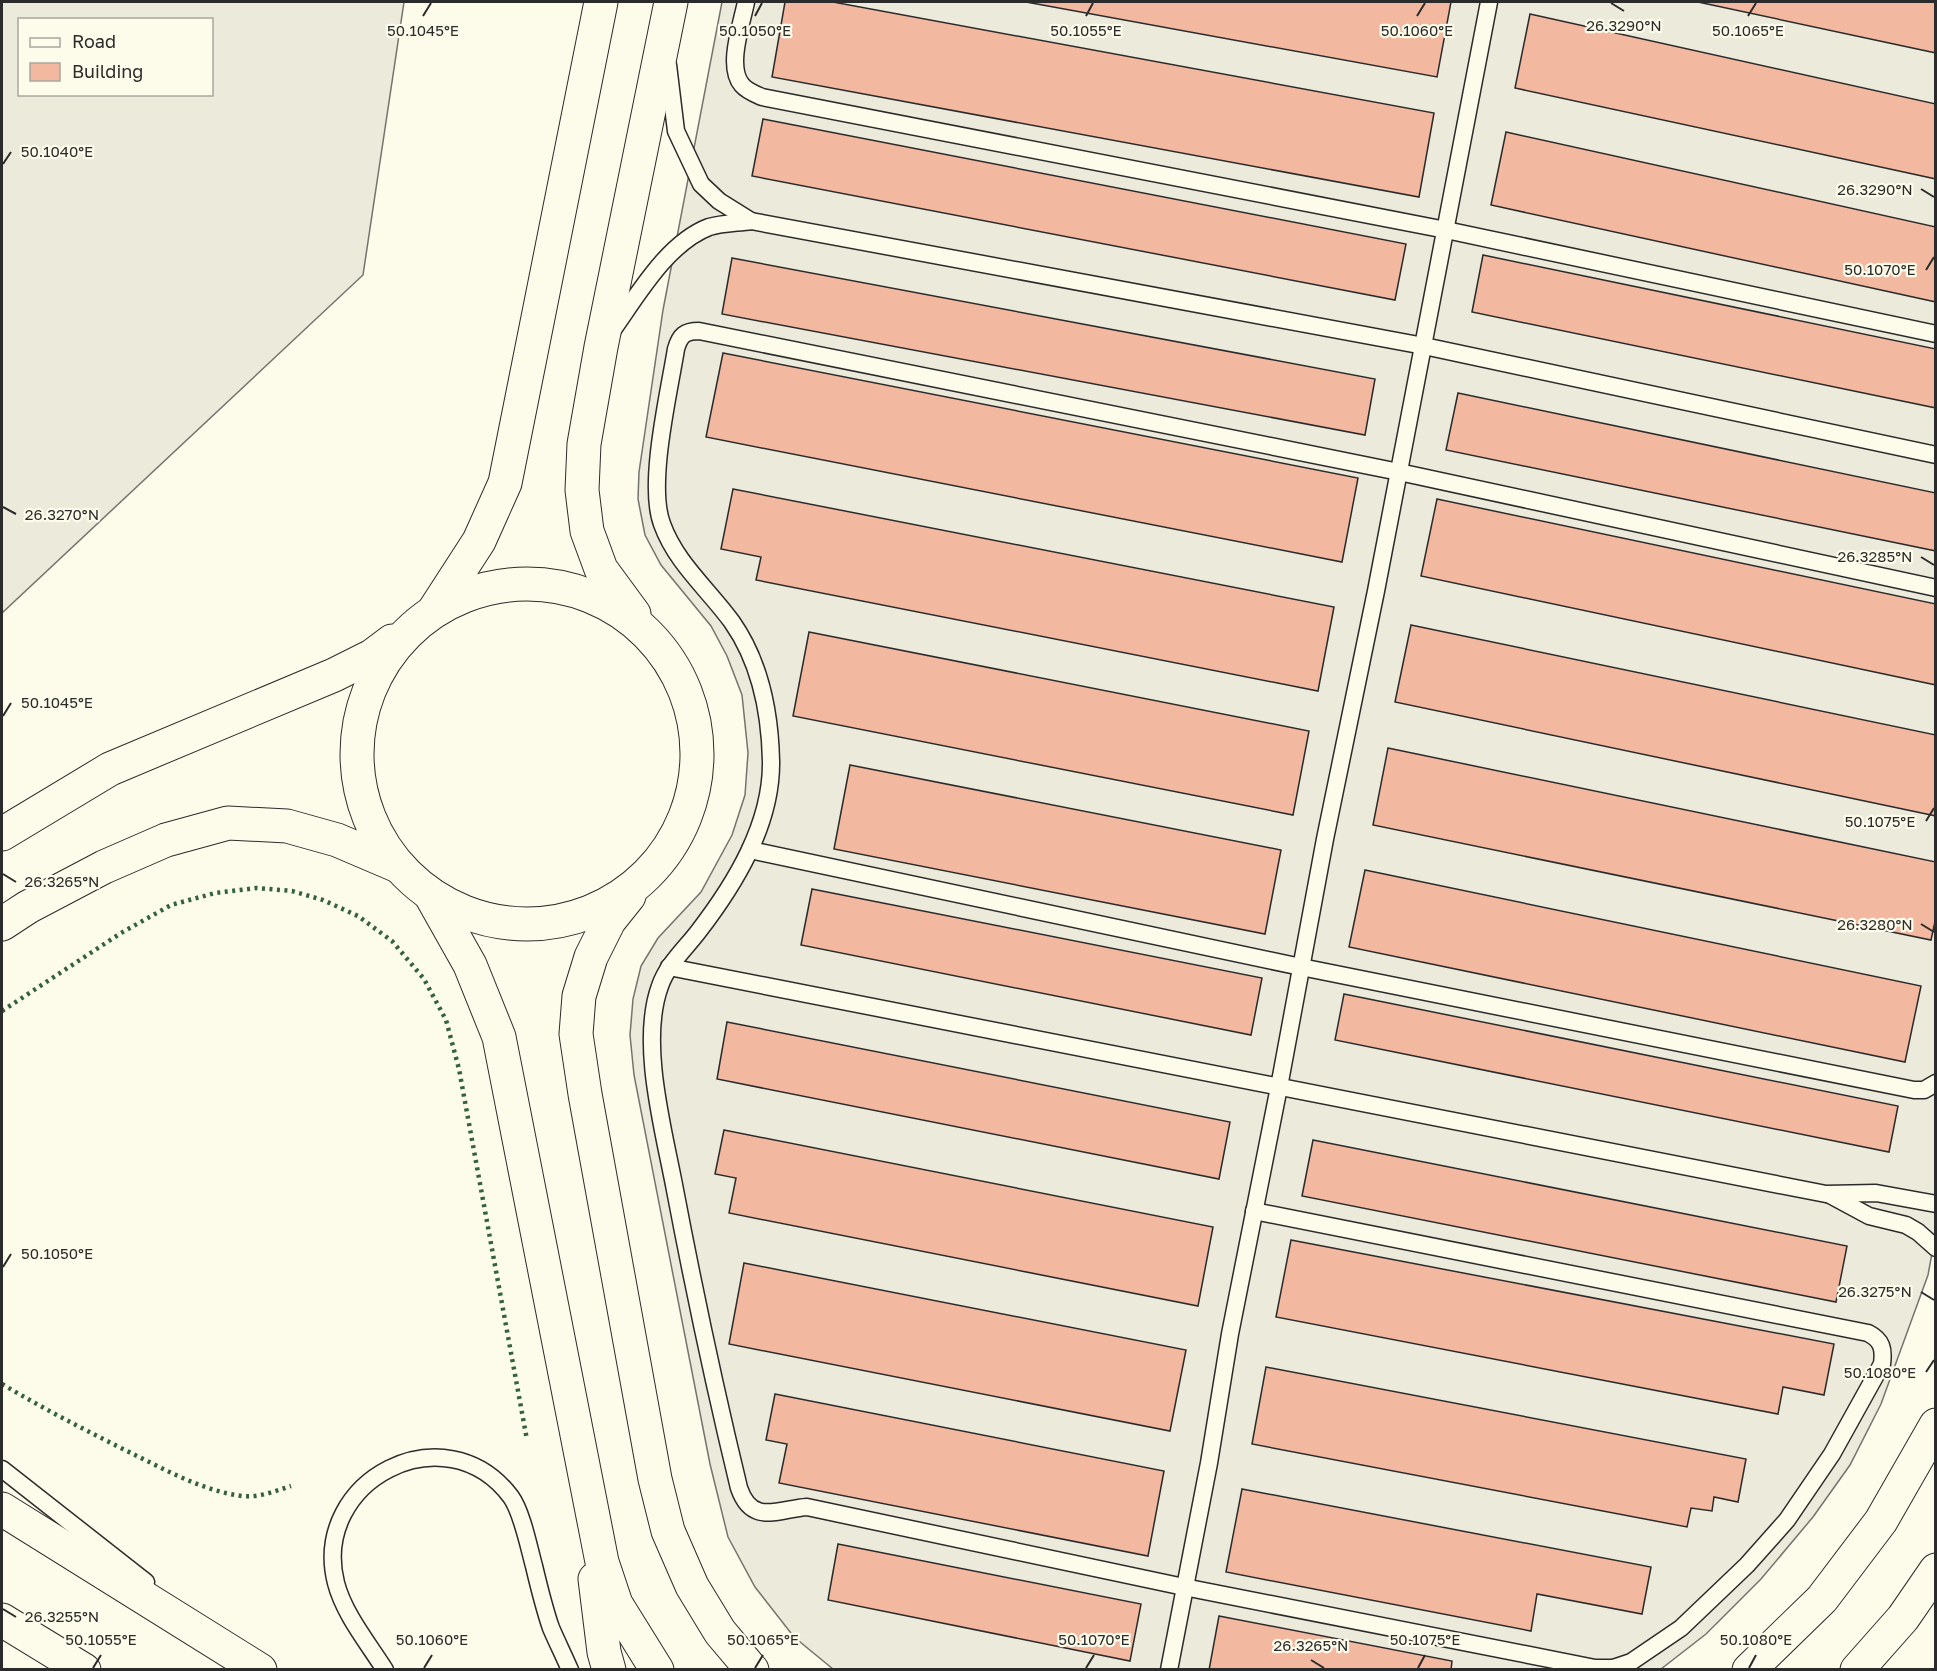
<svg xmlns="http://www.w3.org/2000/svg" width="1937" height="1671" font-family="'Golos Text',sans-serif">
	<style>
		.parking { fill: #eceadb; stroke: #74746e; stroke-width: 1.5; fill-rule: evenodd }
		.building { fill: #f2b8a0; stroke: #2b2b2b; stroke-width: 1.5 }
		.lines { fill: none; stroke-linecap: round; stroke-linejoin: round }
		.lane-casing { stroke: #2b2b2b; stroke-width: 19 }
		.street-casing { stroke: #2b2b2b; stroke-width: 35 }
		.secondary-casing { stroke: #2b2b2b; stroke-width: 35 }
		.lane { stroke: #fdfbea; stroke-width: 16 }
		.street { stroke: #fdfbea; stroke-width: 33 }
		.secondary { stroke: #fdfbea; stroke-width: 33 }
		.hedge { stroke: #34623c; stroke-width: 4.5; stroke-dasharray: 3 4.5; stroke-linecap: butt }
		.ticks { fill: none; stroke: #2b2b2b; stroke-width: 2 }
		.ticks-label { font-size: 15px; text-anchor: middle; fill: #2b2b2b; stroke: #fdfbea; stroke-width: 4.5; stroke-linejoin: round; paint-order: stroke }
	</style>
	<rect width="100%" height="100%" fill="#fdfbea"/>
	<g class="parking">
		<path d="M 2,2 L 404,2 L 363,275 L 2,613 ZM 20,20 L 212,20 L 212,94 L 20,94 Z"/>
		<polygon points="722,2 1935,2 1935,1237 1928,1275 1881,1404 1850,1465 1813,1517 1761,1579 1706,1634 1661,1669 833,1669 794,1637 755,1587 728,1537 710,1464 634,1075 630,1035 633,999 641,966 658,938 701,892 732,835 745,795 748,753 742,695 727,656 711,626 661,565 645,535 638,499 639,472 663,310"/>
	</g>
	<g class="building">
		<polygon points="785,2 833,2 1434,113 1419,197 772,77"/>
		<polygon points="1026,2 1451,2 1437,77"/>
		<polygon points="1698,2 1936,2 1936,53"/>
		<polygon points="1530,14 1936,104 1936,179 1515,88"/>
		<polygon points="763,119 1406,244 1395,300 752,176"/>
		<polygon points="1506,132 1936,227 1936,302 1491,205"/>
		<polygon points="1483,255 1936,349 1936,408 1472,312"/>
		<polygon points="732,258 1375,379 1365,435 722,314"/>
		<polygon points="723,353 1358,478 1342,562 706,437"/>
		<polygon points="1458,393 1936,493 1936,551 1446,450"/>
		<polygon points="733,489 1334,607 1318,691 756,580 761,557 721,549"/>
		<polygon points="1437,499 1936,604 1936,685 1421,576"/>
		<polygon points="1411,625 1936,735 1936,816 1395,702"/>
		<polygon points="809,632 1309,731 1293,815 793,716"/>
		<polygon points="1388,748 1936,862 1936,917 1931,940 1373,825"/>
		<polygon points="850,765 1281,850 1265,934 834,849"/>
		<polygon points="1365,870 1921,986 1905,1062 1349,947"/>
		<polygon points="812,889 1262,978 1251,1035 801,945"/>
		<polygon points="1344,994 1898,1106 1889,1152 1335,1040"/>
		<polygon points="727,1022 1230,1122 1219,1179 717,1079"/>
		<polygon points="724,1130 1213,1227 1198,1306 729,1213 736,1178 715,1174"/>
		<polygon points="1313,1140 1847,1246 1836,1302 1302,1196"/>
		<polygon points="1291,1240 1834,1344 1824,1395 1783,1387 1778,1414 1276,1317"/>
		<polygon points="744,1263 1186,1350 1170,1431 729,1344"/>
		<polygon points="1266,1367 1746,1459 1738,1502 1714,1497 1712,1511 1691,1508 1687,1527 1252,1444"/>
		<polygon points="775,1394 1164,1471 1148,1556 779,1483 787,1444 766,1440"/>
		<polygon points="1242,1489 1651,1567 1642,1614 1537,1594 1531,1631 1226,1572"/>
		<polygon points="838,1544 1141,1604 1130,1661 828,1600"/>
		<polygon points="1219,1616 1452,1661 1451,1670 1209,1670"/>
	</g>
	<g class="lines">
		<defs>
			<g id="lane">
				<path d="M 746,2 C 742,23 726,67 742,85 C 747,91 755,94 762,97 L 1446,230 L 1936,334"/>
				<polyline points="668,65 676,131 701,184 719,201 751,221"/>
				<path d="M 612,331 C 637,296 667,243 709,227 C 722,223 738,223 751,221 L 1424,346 L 1936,455"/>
				<polyline points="750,850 1301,967 1914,1090 1924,1090 1936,1083"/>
				<polyline points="669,967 1826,1194 1876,1193 1936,1204"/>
				<polyline points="1830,1195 1869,1216 1906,1225 1918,1232 1936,1248"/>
				<path d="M 1254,1211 L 1868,1333 C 1882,1340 1884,1349 1882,1364 L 1832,1454 L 1787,1520 L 1747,1565 L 1681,1628 L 1631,1662 L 1613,1668 L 1595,1668 L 1184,1587 L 807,1507 C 778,1509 752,1526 739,1488 C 715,1389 694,1290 675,1190 C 664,1131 639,1043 660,986 C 667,965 685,949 698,932 C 735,884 772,824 771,761 C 770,714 760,662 732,622 C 708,589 676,563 662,524 C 647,484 669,393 676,349 C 680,335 685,331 699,331 L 1399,472 L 1936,588"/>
				<polyline points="2,1469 146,1582"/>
				<path d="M 385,1670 C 368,1643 344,1614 336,1583 C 310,1480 446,1410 511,1497 C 522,1512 529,1548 534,1566 C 539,1587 544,1608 551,1628 C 557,1642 564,1656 570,1670"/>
				<polyline points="1169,1670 1209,1463 1230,1334 1279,1087 1325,839 1376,591 1489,2"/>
			</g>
			<g id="street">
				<circle cx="527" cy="754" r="170"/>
				<polyline points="435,609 479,541 505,483 601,2"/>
				<polyline points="634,614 601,569 587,531 582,490 584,444 601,347 671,2"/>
				<polyline points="2,834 110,769 334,675 372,656 392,641"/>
				<polyline points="430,894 470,965 499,1037 602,1562 616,1604 657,1670"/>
				<polyline points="629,896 609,921 591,957 579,996 576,1034 585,1094 655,1479 668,1531 692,1586 720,1632 752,1670"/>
				<polyline points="2,924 28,907 104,867 166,840 228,823 287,826 337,840 398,866"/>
				<polyline points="595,1579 604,1652 609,1670"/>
				<polyline points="1749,1670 1822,1599 1881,1521 1936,1425"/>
				<polyline points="1857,1670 1903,1618 1936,1570"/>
			</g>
			<g id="secondary">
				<polyline points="2,1509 260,1670"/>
				<polyline points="2,1620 84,1670"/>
			</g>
		</defs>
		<use href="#lane" class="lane-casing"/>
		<use href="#street" class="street-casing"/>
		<use href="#secondary" class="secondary-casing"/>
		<use href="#lane" class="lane"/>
		<use href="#street" class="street"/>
		<use href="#secondary" class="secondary"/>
		<g class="hedge">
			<polyline points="2,1011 121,933 171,905 215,893 257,888 292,891 323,900 358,916 392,941 424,979 446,1020 459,1069 527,1440"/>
			<path d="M 2,1384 C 44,1409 87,1431 131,1453 C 166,1470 203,1491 242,1496 C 259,1498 275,1491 291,1486"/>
		</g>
	</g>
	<path class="ticks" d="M 1611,3 L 1624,11M 423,16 L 431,3M 755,16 L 762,3M 1086,16 L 1093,3M 1417,16 L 1425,3M 1748,16 L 1756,3M 3,164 L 11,152M 1921,189 L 1934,197M 1926,270 L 1934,257M 3,507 L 16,514M 1921,557 L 1934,565M 3,716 L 11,703M 1926,821 L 1934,808M 3,874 L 16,882M 1921,924 L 1934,932M 3,1267 L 11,1254M 1921,1292 L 1934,1300M 1926,1372 L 1934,1360M 3,1609 L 16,1617M 1311,1660 L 1324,1668M 93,1668 L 101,1655M 424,1668 L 432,1655M 755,1668 L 763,1655M 1086,1668 L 1094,1655M 1418,1668 L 1425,1655M 1749,1668 L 1756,1655"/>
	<g class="ticks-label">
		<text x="1624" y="31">26.3290°N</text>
		<text x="423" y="36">50.1045°E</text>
		<text x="755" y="36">50.1050°E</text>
		<text x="1086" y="36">50.1055°E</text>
		<text x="1417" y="36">50.1060°E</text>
		<text x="1748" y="36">50.1065°E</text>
		<text x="57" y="157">50.1040°E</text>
		<text x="1875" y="195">26.3290°N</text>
		<text x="1880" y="275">50.1070°E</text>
		<text x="62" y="520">26.3270°N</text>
		<text x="1875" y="562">26.3285°N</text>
		<text x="57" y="708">50.1045°E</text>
		<text x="1880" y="827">50.1075°E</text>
		<text x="62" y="887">26.3265°N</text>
		<text x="1875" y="930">26.3280°N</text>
		<text x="57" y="1259">50.1050°E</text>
		<text x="1875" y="1297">26.3275°N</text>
		<text x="1880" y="1378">50.1080°E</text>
		<text x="62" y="1622">26.3255°N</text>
		<text x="101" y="1645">50.1055°E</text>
		<text x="432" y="1645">50.1060°E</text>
		<text x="763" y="1645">50.1065°E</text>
		<text x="1094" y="1645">50.1070°E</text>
		<text x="1425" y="1645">50.1075°E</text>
		<text x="1756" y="1645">50.1080°E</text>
		<text x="1311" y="1651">26.3265°N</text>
	</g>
	<rect width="1937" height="1671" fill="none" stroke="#2b2b2b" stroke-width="6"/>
	<rect x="18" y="18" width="195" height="78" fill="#fdfbea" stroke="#a9a89e" stroke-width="1.5"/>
	<rect x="30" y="38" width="30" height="9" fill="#fdfbea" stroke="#a9a89e" stroke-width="1.5"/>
	<text x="72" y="48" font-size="18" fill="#2b2b2b">Road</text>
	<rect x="30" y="63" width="30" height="18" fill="#f2b8a0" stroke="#a9a89e" stroke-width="1.5"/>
	<text x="72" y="78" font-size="18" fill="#2b2b2b">Building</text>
</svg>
